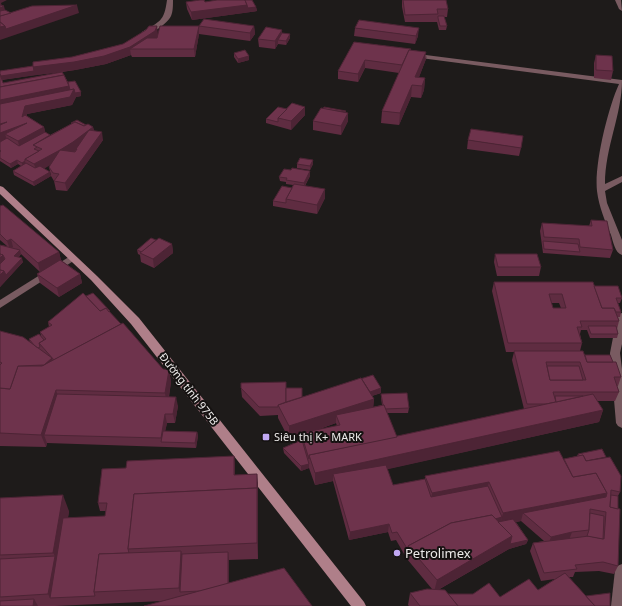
<svg xmlns="http://www.w3.org/2000/svg" width="622" height="606" font-family="'Noto Sans',sans-serif">
	<style>
		.lines { fill: none; stroke-linecap: round; stroke-linejoin: round }
		.lane { fill: #795b61; fill-rule: evenodd }
		.street { fill: #795b61; fill-rule: evenodd }
		.secondary { fill: #af7f89; fill-rule: evenodd }
		.wall { fill: #5f2c41; fill-rule: evenodd }
		.shaded-wall { fill: #4d2435 }
		.building { fill: #6e334c; stroke: #4d2435; fill-rule: evenodd }
		.poi-dot { fill: #c1a8f3; stroke: #151211; stroke-width: 1.5 }
		.labels { text-anchor: middle; stroke-width: 4; stroke-linejoin: round; paint-order: stroke }
		.street-label { font-size: 11px; fill: #eceae9; stroke: #151211 }
		.poi-label { font-size: 11px; fill: #eceae9; stroke: #151211; text-anchor: start }
		.near-poi-label { font-size: 13px; fill: #eceae9; stroke: #151211; text-anchor: start }
	</style>
	<rect width="100%" height="100%" fill="#1e1b1a"/>
	<g class="lines">
		<polygon class="lane" points="615,0 621,0 622,11 619,9"/>
		<g class="street">
			<path d="M 167,0 L 173,0 C 173,5 173,12 171,16 C 167,24 150,36 142,34 L 142,32 C 160,21 164,22 167,0 Z"/>
			<path d="M 410,53 L 622,80 C 622,115 605,147 605,184 L 622,176 L 622,182 L 605,191 L 607,203 L 622,240 L 622,255 C 615,253 613,241 611,235 C 605,221 599,207 597,191 C 594,165 608,108 619,84 L 413,57 L 410,57 Z"/>
			<polygon points="72,255 75,256 77,258 75,260 0,308 0,300"/>
			<polygon points="622,313 622,344 620,353 622,369 622,428 618,426 616,423 610,353 617,317 618,314"/>
			<polygon points="622,564 622,606 611,606 615,570 617,566"/>
		</g>
		<polygon class="secondary" points="0,186 3,187 97,276 139,318 364,602 366,606 351,606 131,324 91,280 0,194"/>
	</g>
	<g class="wall">
		<polygon points="402,0 448,9 447,17 444,17 447,26 446,30 439,30 437,22 405,22 402,7"/>
		<polygon points="186,2 205,2 256,7 257,11 192,20 187,9"/>
		<path d="M 160,26 L 254,26 L 255,34 L 250,41 L 199,34 L 195,57 L 132,57 L 131,55 L 106,64 L 75,70 L 62,72 L 68,82 L 81,96 L 76,97 L 72,105 L 27,114 L 27,116 L 44,127 L 45,132 L 50,135 L 71,124 L 71,123 L 86,125 L 93,127 L 94,131 L 103,140 L 67,191 L 56,190 L 54,181 L 51,176 L 49,167 L 51,164 L 44,168 L 51,176 L 34,186 L 14,175 L 13,171 L 21,166 L 18,164 L 11,168 L 0,161 L 0,71 L 33,66 L 72,57 L 123,44 L 158,34 ZM 62,72 L 3,83 L 2,80 L 35,75 Z"/>
		<polygon points="355,28 418,36 415,44 354,36"/>
		<polygon points="282,30 282,33 290,38 286,45 278,44 275,49 259,47 258,39"/>
		<polygon points="354,42 411,49 410,50 426,52 425,55 426,59 419,77 425,78 424,90 421,98 411,97 399,125 381,123 382,111 399,73 365,68 358,82 338,79 338,71"/>
		<polygon points="234,53 249,56 249,60 238,63 234,57"/>
		<polygon points="596,55 613,71 611,80 594,78 594,63"/>
		<polygon points="305,107 305,115 291,130 266,123 266,119 287,109"/>
		<polygon points="346,113 348,113 348,121 341,135 313,130 313,121"/>
		<polygon points="468,140 521,148 519,156 467,149"/>
		<polygon points="313,160 313,164 310,170 297,168 297,164"/>
		<polygon points="310,176 305,186 325,198 317,214 273,206 273,201 292,188 293,185 286,184 286,182 280,181 279,177"/>
		<polygon points="0,206 59,252 61,260 80,274 82,283 59,297 40,283 37,274 50,267 40,272 21,254 19,257 23,262 0,287 0,245 7,246 0,240"/>
		<polygon points="591,220 613,250 610,258 543,253 540,231 542,223 589,226"/>
		<polygon points="156,240 172,244 173,253 154,268 141,262 140,255 138,254 137,250"/>
		<polygon points="495,254 541,267 539,276 497,276 494,262"/>
		<path d="M 494,282 L 594,286 L 622,298 L 620,303 L 618,303 L 621,312 L 620,317 L 618,317 L 619,321 L 617,329 L 618,334 L 617,338 L 590,338 L 587,330 L 581,330 L 580,334 L 582,343 L 580,351 L 585,355 L 613,362 L 621,377 L 618,386 L 617,386 L 619,392 L 615,401 L 597,401 L 603,410 L 599,422 L 387,469 L 393,485 L 425,479 L 425,476 L 564,459 L 577,456 L 578,454 L 620,492 L 618,496 L 618,566 L 614,574 L 599,571 L 575,572 L 573,577 L 569,577 L 586,596 L 610,606 L 409,606 L 408,605 L 410,593 L 432,589 L 407,559 L 396,540 L 391,541 L 388,532 L 349,540 L 333,481 L 315,485 L 309,468 L 301,471 L 284,453 L 283,448 L 301,440 L 301,435 L 289,439 L 278,418 L 278,415 L 260,416 L 242,397 L 241,388 L 286,388 L 302,397 L 381,388 L 381,393 L 372,396 L 374,399 L 373,407 L 382,405 L 381,398 L 381,394 L 409,408 L 408,413 L 387,413 L 397,437 L 524,409 L 512,360 L 514,352 L 506,352 L 492,291 ZM 551,303 L 559,303 L 561,308 L 553,308 ZM 336,423 L 337,426 L 317,430 ZM 521,521 L 544,541 L 533,543 L 530,551 L 541,581 L 555,579 L 538,590 L 500,597 L 448,594 L 438,590 L 509,549 L 526,544 L 528,540 L 516,522 Z"/>
		<polygon points="86,296 111,314 163,369 169,370 171,382 169,397 178,406 175,423 167,423 165,431 197,432 198,436 196,448 47,443 46,447 0,446 0,331 30,342 29,339 41,336 40,332 49,327 48,322"/>
		<polygon points="234,456 235,475 258,483 258,559 229,560 229,583 163,601 55,606 0,606 0,498 69,511 68,518 105,516 106,511 100,511 98,503 126,468"/>
	</g>
	<g class="shaded-wall">
		<polygon points="0,0 7,0 1,3 2,6 0,6"/>
		<polygon points="77,5 79,13 0,40 0,27"/>
		<polygon points="247,5 256,7 257,11 192,20 191,12"/>
		<polygon points="4,6 5,10 0,13 0,8"/>
		<polygon points="157,26 158,34 156,39 130,49 131,55 106,64 75,70 0,80 0,76 33,67 104,56"/>
		<polygon points="199,26 199,34 195,57 194,49"/>
		<polygon points="254,26 255,34 250,41 250,33"/>
		<polygon points="419,28 418,36 415,44 416,36"/>
		<polygon points="282,30 282,37 278,40 278,44 275,49 275,41"/>
		<polygon points="290,34 290,38 286,45 286,41"/>
		<polygon points="426,52 425,60 427,55 426,59 416,85 415,77"/>
		<polygon points="249,56 249,60 238,63 238,59"/>
		<polygon points="365,60 365,68 358,82 358,74"/>
		<polygon points="425,78 424,90 421,98 422,86"/>
		<polygon points="412,85 411,97 399,125 400,113"/>
		<polygon points="69,86 81,92 81,96 76,97 72,105 27,114 25,123 5,134 7,140 0,142 0,100"/>
		<polygon points="305,107 305,115 291,130 291,121"/>
		<polygon points="348,113 348,121 341,135 341,126"/>
		<polygon points="44,127 46,136 20,150 18,141"/>
		<polygon points="93,127 95,135 76,149 76,150 75,151 62,158 60,150"/>
		<polygon points="102,132 103,140 67,191 65,183"/>
		<polygon points="60,150 62,158 37,173 34,164"/>
		<polygon points="17,160 18,164 11,168 10,164"/>
		<polygon points="313,160 313,164 310,170 310,166"/>
		<polygon points="25,161 26,165 23,167 22,163"/>
		<polygon points="310,171 310,176 304,187 304,183"/>
		<polygon points="50,172 51,176 34,186 33,182"/>
		<polygon points="325,189 325,198 317,214 317,205"/>
		<polygon points="11,239 13,247 10,249 7,241"/>
		<polygon points="172,244 173,253 154,268 153,259"/>
		<polygon points="20,250 21,254 16,260 14,256"/>
		<polygon points="59,252 61,261 40,272 38,263"/>
		<polygon points="3,255 6,263 0,270 0,258"/>
		<polygon points="22,258 23,262 0,287 0,275 4,271"/>
		<polygon points="80,274 82,283 59,297 57,288"/>
		<polygon points="52,358 54,367 44,365"/>
		<polygon points="169,370 171,382 167,406 165,393"/>
		<polygon points="381,388 381,393 365,398 365,394"/>
		<polygon points="56,390 60,403 44,435 47,443 46,447 41,435"/>
		<polygon points="176,397 178,406 175,423 173,414"/>
		<polygon points="374,399 373,411 336,415 336,423 302,435 301,433 301,435 289,439 289,426"/>
		<polygon points="603,410 599,422 335,481 333,474 333,481 315,485 315,473"/>
		<polygon points="165,414 167,423 163,442 161,442 161,438"/>
		<polygon points="197,432 198,436 196,448 195,443"/>
		<polygon points="234,456 235,465 235,484 234,475"/>
		<polygon points="309,464 309,468 301,471 301,466"/>
		<polygon points="257,474 258,483 258,559 257,543"/>
		<polygon points="489,482 486,494 430,506 432,493"/>
		<polygon points="607,493 602,505 523,513 521,521 500,526 503,513"/>
		<polygon points="63,495 69,511 54,598 50,598 48,594 55,556 53,553"/>
		<polygon points="502,517 500,526 450,527"/>
		<polygon points="389,524 388,532 349,540 350,532"/>
		<polygon points="572,532 569,540 548,545 551,537"/>
		<polygon points="512,536 528,540 526,544 509,549 434,592 437,580"/>
		<polygon points="181,551 184,563 180,592 179,588"/>
		<polygon points="228,552 229,561 229,598 227,590"/>
		<polygon points="34,599 38,606 33,606"/>
	</g>
	<g class="building">
		<polygon points="200,0 204,0 205,2 217,0 245,0 247,5 191,12 186,2"/>
		<polygon points="245,0 252,0 256,7 248,8 247,5"/>
		<polygon points="403,0 446,0 448,9 437,9 438,14 405,15"/>
		<polygon points="0,5 4,6 0,8"/>
		<polygon points="77,5 6,29 5,26 0,22 0,16 32,6"/>
		<polygon points="5,10 11,13 0,16 0,11"/>
		<polygon points="438,16 444,16 447,26 440,26 438,18"/>
		<polygon points="204,19 254,26 250,33 199,26"/>
		<polygon points="359,20 419,28 416,36 355,28"/>
		<polygon points="0,22 5,26 0,27"/>
		<polygon points="149,26 157,26 155,31 130,47 104,56 74,62 33,67 33,62 72,57 123,44 146,30"/>
		<polygon points="160,26 199,26 194,49 130,49 147,38 157,38"/>
		<polygon points="266,27 282,30 275,41 258,39"/>
		<polygon points="282,33 290,34 286,41 278,40"/>
		<polygon points="354,42 411,49 410,50 409,50 402,65 365,60 358,74 338,71"/>
		<polygon points="245,50 249,56 238,59 234,53"/>
		<polygon points="409,50 426,52 415,77 425,78 422,86 412,85 400,113 382,111"/>
		<polygon points="596,55 612,56 613,71 596,70"/>
		<polygon points="33,66 34,71 1,76 0,74 0,71"/>
		<polygon points="62,72 64,75 0,87 0,74 3,83"/>
		<polygon points="64,75 69,86 0,100 0,87"/>
		<polygon points="75,81 81,92 75,93 74,89 70,90 68,82"/>
		<polygon points="74,89 70,97 25,106 22,117 25,115 44,127 18,141 5,134 27,123 0,133 0,125 7,122 0,124 0,104"/>
		<polygon points="292,103 305,107 291,121 278,118"/>
		<polygon points="278,107 287,109 278,118 278,122 266,119"/>
		<polygon points="324,107 346,111 345,112 323,109"/>
		<polygon points="321,108 348,113 341,126 313,121"/>
		<polygon points="77,120 86,125 84,126 75,122 72,124 71,123"/>
		<polygon points="75,122 84,126 88,124 93,127 73,142 60,150 75,152 77,149 76,149 89,130 102,132 65,183 54,181 59,174 53,173 49,167 60,150 34,164 25,159 42,149 33,145"/>
		<polygon points="471,129 523,136 521,148 468,140"/>
		<polygon points="45,132 50,135 33,145 37,147 34,149 39,151 25,159 25,161 22,163 17,160 10,164 0,158 0,152 1,151 0,150 0,142 7,138 19,146"/>
		<polygon points="300,158 313,160 310,166 297,164"/>
		<polygon points="26,163 35,168 40,166 50,172 33,182 13,171"/>
		<polygon points="292,168 310,171 304,183 286,180 287,178 279,177 284,169 291,170"/>
		<polygon points="294,184 325,189 317,205 286,199"/>
		<polygon points="282,186 292,188 286,199 286,203 273,201"/>
		<polygon points="3,205 59,252 38,263 11,239 7,241 0,234 0,206"/>
		<polygon points="591,220 607,221 613,250 580,247 579,239 544,237 542,223 592,226"/>
		<polygon points="151,238 156,240 142,252 137,250"/>
		<polygon points="159,238 172,244 153,259 140,253"/>
		<polygon points="543,241 578,244 580,252 544,249"/>
		<polygon points="0,245 20,250 14,256 22,258 6,275 4,271 0,270 0,264 5,259 3,255 0,254"/>
		<polygon points="0,254 3,255 0,258"/>
		<polygon points="495,254 537,254 541,267 498,267"/>
		<polygon points="60,260 80,274 57,288 37,274"/>
		<polygon points="0,270 4,271 0,275"/>
		<path d="M 494,282 L 593,282 L 602,308 L 614,308 L 619,321 L 580,321 L 582,327 L 577,327 L 582,343 L 508,343 ZM 549,294 L 562,294 L 566,308 L 553,308 Z"/>
		<polygon points="594,286 618,286 622,298 616,298 621,312 616,312 614,308 602,308"/>
		<polygon points="83,293 100,311 106,308 121,324 54,360 39,343 46,339 40,332 52,325 48,322"/>
		<polygon points="93,293 110,311 109,312 106,308 100,311 86,296"/>
		<polygon points="123,323 163,369 169,370 165,393 56,390 41,435 0,433 0,388 10,389 18,366 42,366"/>
		<polygon points="588,326 616,326 618,334 591,334"/>
		<polygon points="0,331 23,337 52,358 44,365 18,366 10,389 0,388 0,365 2,363 0,362"/>
		<polygon points="39,334 44,340 39,343 40,347 38,348 34,345 29,339"/>
		<path d="M 514,351 L 583,351 L 587,362 L 616,362 L 621,377 L 614,377 L 619,392 L 553,392 L 556,402 L 546,404 L 527,404 ZM 546,362 L 580,362 L 586,380 L 550,380 Z"/>
		<polygon points="585,355 610,355 613,362 587,362"/>
		<polygon points="547,366 579,366 583,380 550,380"/>
		<polygon points="373,375 381,388 370,392 361,378 357,380"/>
		<polygon points="361,378 374,399 289,426 278,405"/>
		<polygon points="286,382 286,402 278,405 278,407 259,407 241,388 241,383"/>
		<polygon points="286,388 302,388 302,397 286,402"/>
		<polygon points="407,393 409,408 385,409 384,405 383,405 381,394"/>
		<polygon points="57,394 176,397 173,414 165,414 161,438 44,435"/>
		<polygon points="593,394 603,410 315,473 309,455"/>
		<polygon points="555,396 583,396 556,402"/>
		<polygon points="384,405 397,437 309,455 309,459 301,433 340,425 336,415"/>
		<polygon points="163,431 197,432 195,443 161,442"/>
		<polygon points="302,440 309,464 301,466 283,448"/>
		<polygon points="602,449 606,457 586,461 583,455 580,456 578,454"/>
		<polygon points="559,451 573,477 596,473 607,493 503,513 489,482 432,493 425,476"/>
		<polygon points="583,455 586,461 610,457 621,476 620,492 611,490 610,507 620,509 618,566 603,562 575,565 577,569 544,573 533,543 589,536 604,539 606,512 590,509 589,530 572,532 551,537 523,513 606,497 607,493 596,473 573,477 564,459"/>
		<polygon points="234,456 234,475 257,474 257,496 257,488 134,494 128,549 129,553 99,554 94,592 95,596 50,598 63,518 105,516 107,503 98,503 102,469 126,468 127,461"/>
		<polygon points="386,465 393,485 425,479 431,497 488,486 502,517 495,519 492,515 451,523 408,546 408,550 397,532 392,533 389,524 350,532 333,474"/>
		<polygon points="257,488 257,543 128,549 134,494"/>
		<polygon points="63,495 53,553 0,555 0,498"/>
		<polygon points="611,495 618,496 618,509 610,507"/>
		<polygon points="590,513 604,516 603,539 587,536 589,530"/>
		<polygon points="492,515 512,536 437,580 408,546 451,523"/>
		<polygon points="513,519 528,540 510,544 512,536 498,522"/>
		<polygon points="181,551 179,588 94,592 99,554"/>
		<polygon points="228,552 228,584 200,591 180,592 182,554"/>
		<polygon points="55,556 48,594 0,597 0,559"/>
		<polygon points="284,568 312,606 144,606"/>
		<polygon points="565,573 595,606 458,606 448,594 473,594 489,583 500,597 529,579 538,590"/>
		<polygon points="427,589 445,590 458,606 420,606 410,593"/>
		<polygon points="610,593 610,606 595,606 586,596"/>
		<polygon points="34,599 33,606 0,606 0,601"/>
	</g>
	<g class="poi-dot">
		<rect x="262" y="433" width="8" height="8" rx="2"/>
		<circle cx="397" cy="553" r="4"/>
	</g>
	<g class="labels">
		<g class="street-label">
			<text transform="translate(189 389) rotate(52)" y="4">Đường tỉnh 975B</text>
		</g>
		<g class="poi-label">
			<text x="274" y="441">Siêu thị K+ MARK</text>
		</g>
		<g class="near-poi-label">
			<text x="405" y="558">Petrolimex</text>
		</g>
	</g>
</svg>
